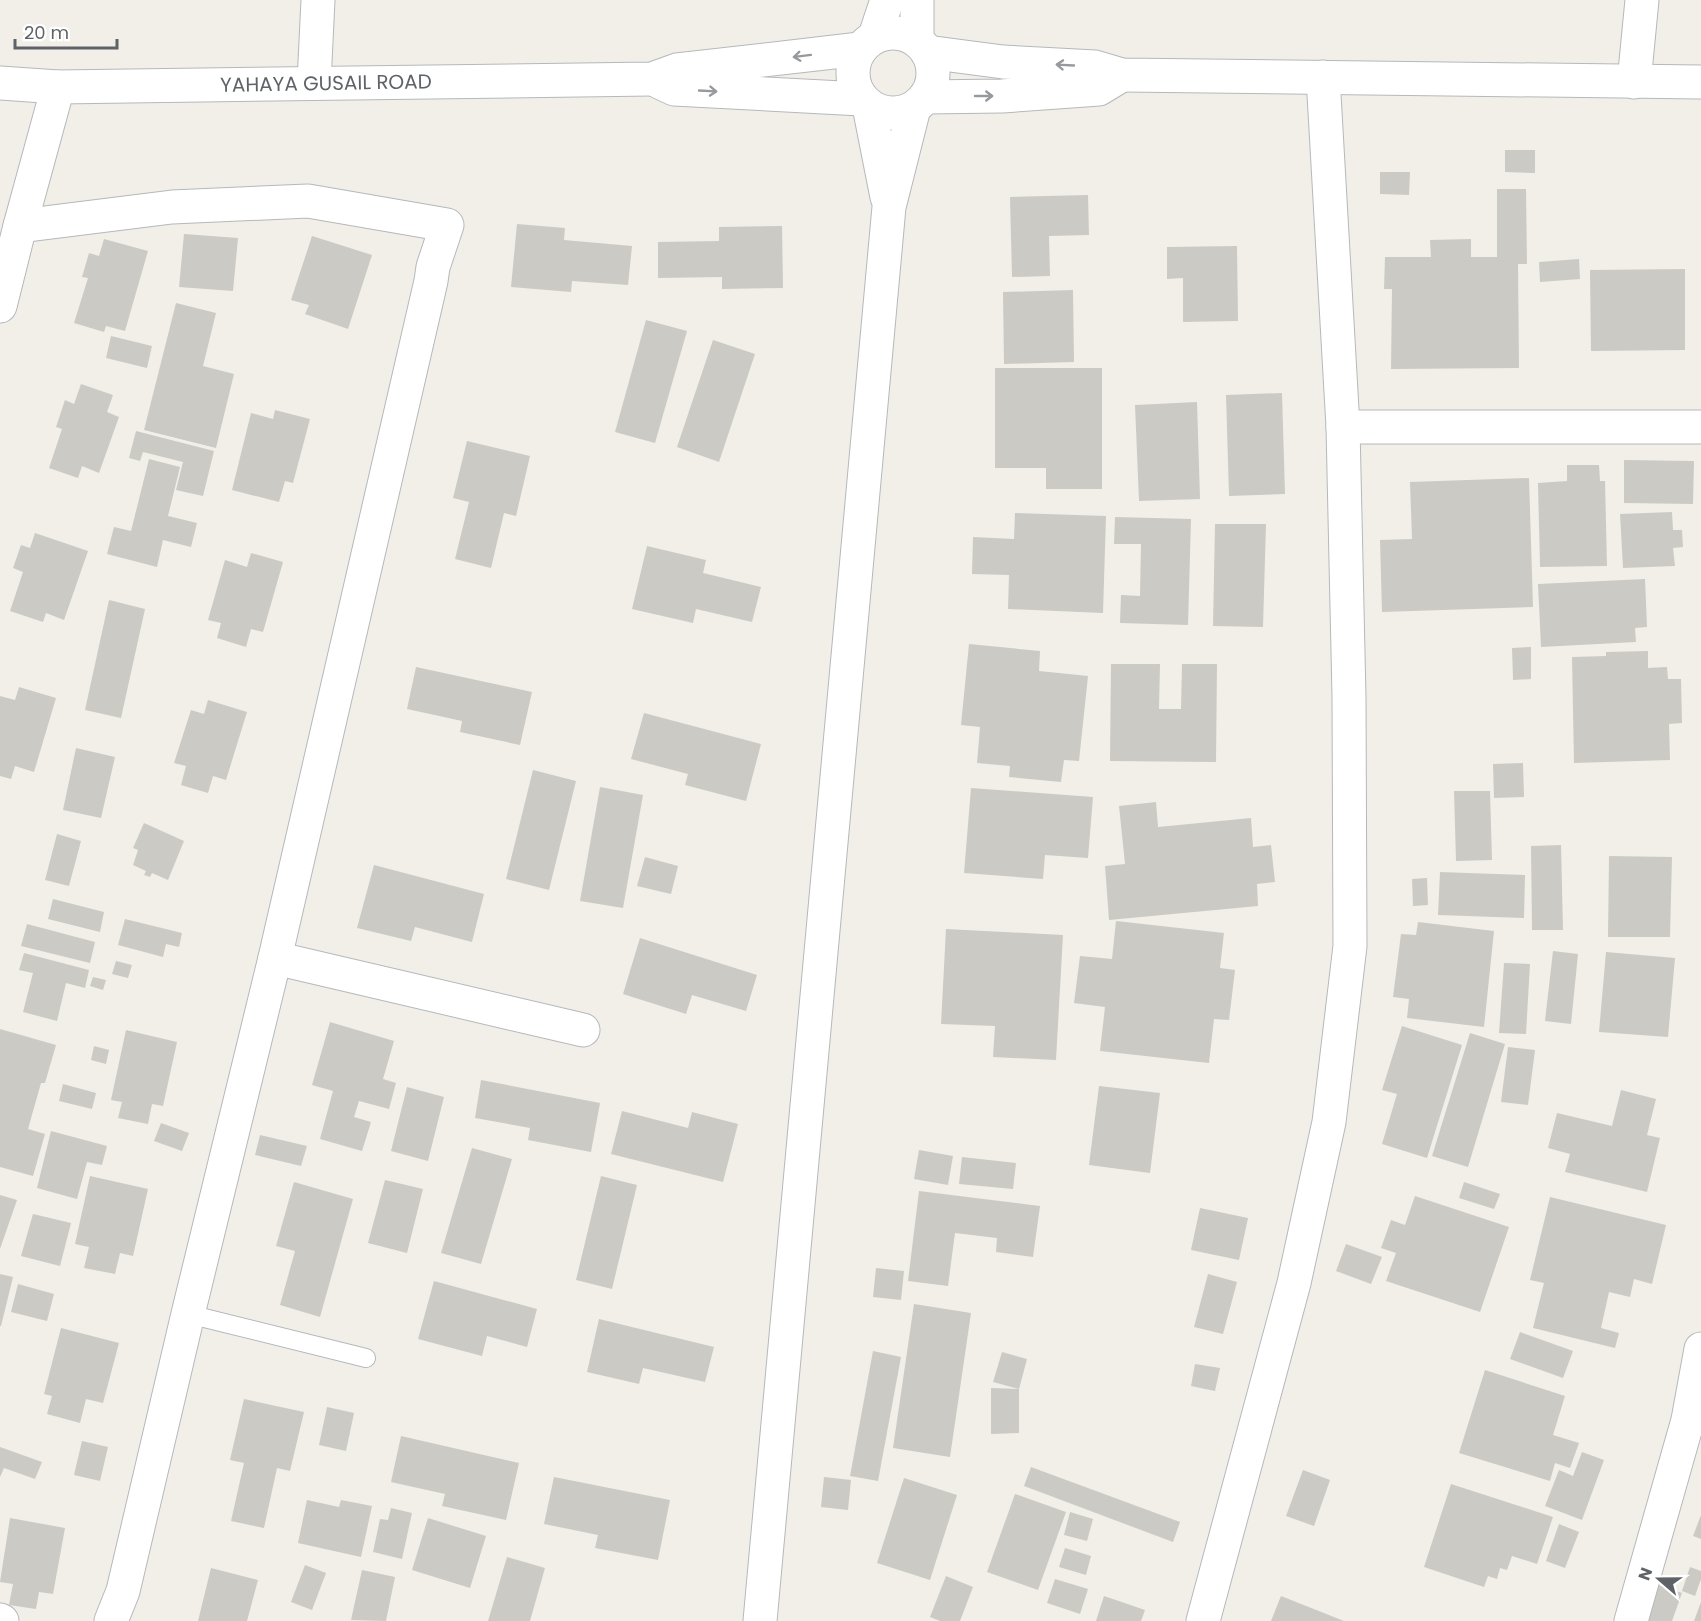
<svg xmlns="http://www.w3.org/2000/svg" width="1701" height="1621" font-family="Poppins,sans-serif">
	<style>
		.building { fill: #cccac5 }
		.lines { fill: none; stroke-linecap: round; stroke-linejoin: round }
		.service-casing { stroke: #b5b8bc; stroke-width: 20 }
		.minor-casing { stroke: #b5b8bc; stroke-width: 35 }
		.tertiary-casing { stroke: #b5b8bc; stroke-width: 35 }
		.service { stroke: #fff; stroke-width: 18 }
		.minor { stroke: #fff; stroke-width: 33 }
		.tertiary { stroke: #fff; stroke-width: 33 }
		.oneway { stroke: #979a9d }
		.labels { text-anchor: middle; stroke-width: 4.5; stroke-linejoin: round; paint-order: stroke }
		.street-label { font-size: 20px; fill: #5f6368; stroke: #fff }
	</style>
	<rect width="100%" height="100%" fill="#f1efe8"/>
	<g class="building">
		<polygon points="1505,150 1535,150 1535,173 1505,172"/>
		<polygon points="1380,172 1410,172 1409,195 1380,194"/>
		<polygon points="1497,189 1526,189 1527,264 1518,264 1519,368 1391,369 1392,289 1384,289 1385,257 1431,257 1430,240 1471,239 1471,257 1497,257"/>
		<polygon points="1088,195 1089,235 1049,236 1050,276 1012,277 1010,197"/>
		<polygon points="517,224 565,228 564,240 632,246 628,285 572,281 571,292 511,287"/>
		<polygon points="782,226 783,288 722,289 722,277 658,278 658,242 719,241 719,227"/>
		<polygon points="184,234 238,238 233,291 179,287"/>
		<polygon points="312,236 372,255 348,329 305,314 309,305 291,300"/>
		<polygon points="104,239 148,251 125,331 106,326 104,332 74,323 88,278 82,277 89,253 99,256"/>
		<polygon points="1237,246 1238,321 1183,322 1183,278 1167,279 1167,247"/>
		<polygon points="1579,259 1580,279 1540,282 1539,262"/>
		<polygon points="1685,269 1685,350 1591,351 1590,270"/>
		<polygon points="1073,290 1074,362 1004,364 1003,292"/>
		<polygon points="176,303 216,313 203,366 234,374 216,448 144,430"/>
		<polygon points="646,320 687,331 655,443 615,432"/>
		<polygon points="111,336 152,346 147,368 106,358"/>
		<polygon points="713,340 755,354 719,462 677,447"/>
		<polygon points="995,368 1102,368 1102,489 1046,489 1046,468 995,468"/>
		<polygon points="81,384 113,395 107,412 119,417 99,473 82,466 78,478 49,468 62,429 56,427 65,400 74,404"/>
		<polygon points="1282,393 1285,494 1229,496 1226,395"/>
		<polygon points="1197,402 1200,499 1139,501 1135,405"/>
		<polygon points="275,410 310,419 293,483 285,481 279,502 232,490 251,413 273,419"/>
		<polygon points="136,431 214,451 203,496 176,490 183,462 143,452 140,461 129,458"/>
		<polygon points="467,441 530,456 516,516 504,513 491,568 455,559 469,502 453,498"/>
		<polygon points="149,459 180,467 168,516 197,523 191,547 163,540 157,567 107,554 114,527 131,531"/>
		<polygon points="1624,460 1694,461 1693,504 1624,503"/>
		<polygon points="1567,465 1599,465 1600,481 1605,481 1607,566 1540,567 1538,483 1567,481"/>
		<polygon points="1529,478 1533,607 1382,612 1380,540 1412,539 1410,482"/>
		<polygon points="1672,512 1673,530 1682,530 1683,547 1673,548 1675,566 1623,568 1620,514"/>
		<polygon points="1015,513 1106,516 1103,613 1008,609 1009,575 972,574 973,537 1014,539"/>
		<polygon points="1115,517 1191,519 1188,625 1120,623 1121,595 1140,596 1141,544 1114,544"/>
		<polygon points="1215,524 1266,524 1263,627 1213,626"/>
		<polygon points="35,533 88,551 64,620 46,613 43,622 10,611 23,572 13,568 21,545 30,548"/>
		<polygon points="647,546 706,560 703,573 761,587 752,622 696,609 693,623 632,609"/>
		<polygon points="251,553 283,562 263,632 251,629 246,647 217,638 221,623 208,620 225,560 247,567"/>
		<polygon points="1645,579 1647,627 1635,628 1636,642 1541,647 1538,584"/>
		<polygon points="109,600 145,609 121,718 85,710"/>
		<polygon points="969,644 1040,651 1039,671 1088,676 1079,761 1064,760 1061,782 1009,777 1010,766 977,763 980,727 961,725"/>
		<polygon points="1531,647 1531,679 1513,680 1512,648"/>
		<polygon points="1648,651 1648,668 1667,667 1668,679 1681,679 1682,723 1669,724 1670,760 1574,763 1572,657 1606,656 1606,652"/>
		<polygon points="1111,664 1160,664 1159,709 1181,709 1182,664 1217,664 1216,762 1110,761"/>
		<polygon points="416,667 532,692 520,745 460,732 462,721 407,709"/>
		<polygon points="19,687 56,698 34,772 15,766 11,779 0,776 0,696 15,700"/>
		<polygon points="208,700 247,712 226,780 213,776 208,793 181,785 186,766 174,763 191,710 204,714"/>
		<polygon points="644,713 761,744 746,801 685,785 688,774 631,759"/>
		<polygon points="76,748 115,757 101,818 63,810"/>
		<polygon points="1523,763 1524,797 1494,798 1493,764"/>
		<polygon points="533,770 576,781 549,890 506,879"/>
		<polygon points="600,787 643,795 623,908 580,901"/>
		<polygon points="971,788 1093,797 1088,858 1045,855 1043,879 964,873"/>
		<polygon points="1454,791 1490,791 1492,860 1456,861"/>
		<polygon points="1156,802 1158,827 1251,818 1253,847 1271,845 1275,882 1257,884 1258,906 1109,920 1105,866 1125,864 1119,806"/>
		<polygon points="144,823 184,841 168,880 152,873 150,877 144,875 146,871 133,865 138,850 133,848"/>
		<polygon points="57,834 81,841 69,886 45,880"/>
		<polygon points="1561,845 1563,930 1532,930 1531,846"/>
		<polygon points="1609,856 1672,857 1670,937 1608,937"/>
		<polygon points="645,857 678,866 671,894 637,886"/>
		<polygon points="374,865 484,894 472,942 415,927 411,941 357,928"/>
		<polygon points="1440,872 1525,875 1524,918 1438,915"/>
		<polygon points="1427,878 1428,905 1413,906 1412,879"/>
		<polygon points="53,899 104,912 100,932 48,919"/>
		<polygon points="125,919 182,933 179,947 166,944 163,957 118,945"/>
		<polygon points="1116,921 1224,933 1220,968 1235,970 1229,1020 1214,1019 1209,1063 1100,1051 1105,1007 1074,1003 1080,956 1112,959"/>
		<polygon points="1418,922 1494,931 1484,1027 1407,1018 1409,999 1393,997 1401,934 1416,935"/>
		<polygon points="27,924 95,942 90,963 21,946"/>
		<polygon points="946,929 1063,935 1056,1060 993,1057 995,1026 941,1024"/>
		<polygon points="640,938 757,975 746,1011 692,995 686,1014 623,994"/>
		<polygon points="1553,951 1578,954 1571,1024 1545,1021"/>
		<polygon points="1606,952 1675,958 1668,1037 1599,1032"/>
		<polygon points="24,953 89,970 85,988 66,983 57,1021 23,1012 33,973 19,970"/>
		<polygon points="116,961 132,965 128,978 112,974"/>
		<polygon points="1504,963 1530,964 1526,1034 1499,1033"/>
		<polygon points="93,977 106,980 103,990 90,986"/>
		<polygon points="330,1022 394,1041 383,1079 396,1083 389,1109 359,1101 354,1117 371,1122 362,1151 320,1139 333,1091 312,1085"/>
		<polygon points="1402,1026 1462,1045 1427,1158 1382,1144 1397,1094 1382,1090"/>
		<polygon points="0,1029 56,1045 45,1083 41,1083 28,1129 45,1134 33,1176 0,1167"/>
		<polygon points="126,1030 177,1042 163,1106 152,1104 148,1124 118,1118 122,1102 111,1100"/>
		<polygon points="1470,1033 1505,1044 1468,1167 1432,1156"/>
		<polygon points="94,1046 109,1050 106,1064 91,1060"/>
		<polygon points="1508,1047 1535,1050 1528,1105 1501,1102"/>
		<polygon points="481,1080 600,1103 591,1152 528,1140 530,1128 475,1118"/>
		<polygon points="63,1084 96,1093 92,1109 59,1101"/>
		<polygon points="1099,1086 1160,1093 1150,1173 1089,1165"/>
		<polygon points="407,1087 444,1097 428,1161 391,1151"/>
		<polygon points="1621,1090 1656,1099 1647,1135 1660,1138 1647,1192 1565,1172 1570,1154 1548,1148 1557,1113 1612,1126"/>
		<polygon points="622,1111 688,1128 692,1112 738,1124 723,1182 611,1154"/>
		<polygon points="161,1123 189,1133 182,1151 154,1141"/>
		<polygon points="51,1131 107,1146 102,1165 87,1162 77,1199 37,1188"/>
		<polygon points="260,1135 307,1146 301,1166 255,1155"/>
		<polygon points="472,1148 512,1159 481,1264 441,1253"/>
		<polygon points="919,1150 953,1156 948,1185 914,1179"/>
		<polygon points="962,1157 1016,1163 1013,1189 959,1184"/>
		<polygon points="90,1176 148,1189 133,1256 120,1253 115,1274 84,1268 89,1247 75,1244"/>
		<polygon points="601,1176 637,1185 612,1289 576,1280"/>
		<polygon points="385,1180 423,1189 407,1253 368,1243"/>
		<polygon points="294,1182 353,1199 320,1317 280,1305 295,1251 276,1246"/>
		<polygon points="1464,1182 1500,1194 1494,1209 1459,1198"/>
		<polygon points="919,1191 1040,1206 1033,1257 996,1252 997,1238 955,1233 948,1286 908,1281"/>
		<polygon points="0,1195 17,1200 0,1249"/>
		<polygon points="1415,1196 1509,1227 1480,1312 1386,1281 1396,1253 1381,1248 1391,1220 1405,1225"/>
		<polygon points="1550,1197 1666,1225 1652,1284 1634,1279 1630,1297 1609,1292 1601,1328 1619,1333 1615,1348 1533,1328 1544,1283 1530,1280"/>
		<polygon points="1200,1208 1248,1218 1239,1260 1191,1250"/>
		<polygon points="33,1214 71,1223 60,1266 21,1256"/>
		<polygon points="1346,1244 1382,1257 1371,1284 1336,1271"/>
		<polygon points="876,1268 904,1271 901,1300 873,1297"/>
		<polygon points="0,1274 13,1277 1,1326 0,1326"/>
		<polygon points="1208,1274 1237,1282 1223,1334 1194,1327"/>
		<polygon points="434,1281 537,1309 527,1347 487,1336 482,1356 418,1339"/>
		<polygon points="18,1284 54,1294 47,1321 11,1312"/>
		<polygon points="914,1304 971,1313 950,1457 893,1448"/>
		<polygon points="599,1319 714,1347 705,1382 643,1368 639,1384 587,1372"/>
		<polygon points="61,1328 119,1343 103,1403 86,1399 80,1423 47,1414 52,1396 44,1394"/>
		<polygon points="1520,1332 1573,1351 1563,1378 1510,1359"/>
		<polygon points="873,1351 901,1357 878,1481 850,1476"/>
		<polygon points="1002,1352 1027,1359 1019,1389 993,1382"/>
		<polygon points="1195,1364 1220,1368 1215,1391 1191,1386"/>
		<polygon points="1485,1370 1565,1396 1553,1435 1579,1443 1570,1468 1555,1463 1550,1481 1459,1453"/>
		<polygon points="991,1388 1019,1389 1019,1433 991,1434"/>
		<polygon points="244,1399 304,1412 290,1471 277,1468 264,1528 231,1521 244,1463 230,1460"/>
		<polygon points="327,1407 354,1413 346,1451 319,1445"/>
		<polygon points="401,1436 519,1463 506,1520 442,1506 445,1494 391,1482"/>
		<polygon points="82,1441 108,1447 100,1481 74,1475"/>
		<polygon points="0,1447 42,1462 35,1479 4,1468 0,1477"/>
		<polygon points="1582,1452 1604,1460 1582,1520 1545,1506 1559,1470 1573,1476"/>
		<polygon points="1031,1467 1180,1522 1173,1542 1024,1486"/>
		<polygon points="1303,1470 1330,1480 1314,1526 1286,1516"/>
		<polygon points="554,1477 670,1500 658,1560 595,1548 598,1535 544,1524"/>
		<polygon points="824,1477 851,1480 848,1510 821,1507"/>
		<polygon points="904,1478 957,1495 930,1580 877,1563"/>
		<polygon points="1451,1484 1553,1517 1537,1564 1512,1556 1507,1570 1500,1568 1497,1579 1488,1576 1484,1587 1424,1567"/>
		<polygon points="1015,1494 1066,1512 1038,1590 987,1572"/>
		<polygon points="307,1500 339,1507 341,1500 372,1506 361,1557 298,1543"/>
		<polygon points="391,1508 412,1513 402,1559 373,1552 380,1519 388,1520"/>
		<polygon points="1070,1512 1093,1519 1087,1541 1064,1535"/>
		<polygon points="1701,1515 1701,1539 1693,1536"/>
		<polygon points="10,1518 65,1528 53,1594 39,1592 36,1609 9,1605 13,1584 0,1582"/>
		<polygon points="428,1518 486,1536 470,1588 412,1570"/>
		<polygon points="1559,1524 1579,1532 1565,1568 1546,1561"/>
		<polygon points="1065,1548 1091,1556 1086,1575 1059,1567"/>
		<polygon points="507,1557 545,1568 530,1621 488,1621"/>
		<polygon points="305,1565 326,1573 312,1610 291,1602"/>
		<polygon points="1690,1567 1701,1571 1701,1579 1695,1596 1682,1591"/>
		<polygon points="211,1568 258,1580 247,1621 198,1621"/>
		<polygon points="362,1570 395,1577 386,1621 351,1620"/>
		<polygon points="946,1576 973,1587 960,1621 940,1621 930,1617"/>
		<polygon points="1055,1579 1088,1589 1080,1614 1047,1603"/>
		<polygon points="1653,1583 1682,1593 1672,1621 1650,1621 1641,1618"/>
		<polygon points="1104,1596 1145,1610 1141,1621 1096,1621"/>
		<polygon points="1281,1596 1344,1621 1271,1621"/>
		<polygon points="1701,1602 1701,1621 1694,1621"/>
	</g>
	<g class="lines">
		<defs>
			<polyline id="service" points="188,1314 366,1358"/>
			<g id="minor">
				<polyline points="927,52 1003,62 1095,67 1122,75 1701,82"/>
				<polyline points="1323,77 1343,427"/>
				<polyline points="659,82 674,89 861,99"/>
				<polyline points="1634,82 1642,0"/>
				<polyline points="0,83 58,87 652,79 677,70 860,49"/>
				<polyline points="314,83 318,0"/>
				<polyline points="925,97 1002,96 1099,89 1122,75"/>
				<polyline points="20,226 172,207 308,201 447,225 433,267 431,281 275,958 188,1314 123,1591 111,1621"/>
				<polyline points="0,306 20,226 58,87"/>
				<polyline points="275,958 583,1030"/>
				<polyline points="0,1620 2,1621"/>
				<polyline points="1203,1621 1294,1283 1329,1122 1350,946 1349,697 1343,427 1701,427"/>
				<polyline points="1631,1621 1688,1420 1701,1349"/>
			</g>
			<g id="tertiary">
				<circle cx="893" cy="73" r="40"/>
				<polyline points="875,36 887,0"/>
				<polyline points="917,40 917,0"/>
				<polyline points="869,106 887,197"/>
				<polyline points="760,1621 889,207 914,108"/>
			</g>
		</defs>
		<use href="#service" class="service-casing"/>
		<use href="#minor" class="minor-casing"/>
		<use href="#tertiary" class="tertiary-casing"/>
		<use href="#service" class="service"/>
		<use href="#minor" class="minor"/>
		<use href="#tertiary" class="tertiary"/>
	</g>
	<defs><path id="oneway-shaft" d="M-6 0H5M1.5-3L5.5 0L1.5 3" fill="none" stroke-width="1.6" stroke-linecap="round" stroke-linejoin="round" transform="scale(1.5)"/></defs>
	<g class="oneway">
		<use href="#oneway-shaft" transform="translate(802 56) rotate(173)"/>
		<use href="#oneway-shaft" transform="translate(1065 65) rotate(-177)"/>
		<use href="#oneway-shaft" transform="translate(708 91) rotate(3)"/>
		<use href="#oneway-shaft" transform="translate(984 96)"/>
	</g>
	<g class="labels">
		<g class="street-label">
			<text transform="translate(326 83) rotate(-1)" y="7">YAHAYA GUSAIL ROAD</text>
		</g>
	</g>
	<g transform="translate(1659 1579) rotate(290)" stroke="#ffffff" stroke-width="4.5" paint-order="stroke">
	<path d="M0-4.5L10 22L0 15L-10 22Z" fill="#5f6368"/>
	<text y="-9" font-size="16" font-weight="bold" text-anchor="middle" fill="#5f6368">N</text>
	</g>
	<path d="M15 39v9h102v-9" fill="none" stroke="#5f6368" stroke-width="3"/>
	<text x="24" y="39" font-size="18" fill="#5f6368" stroke="#ffffff" stroke-width="4.5" paint-order="stroke">20 m</text>
</svg>
